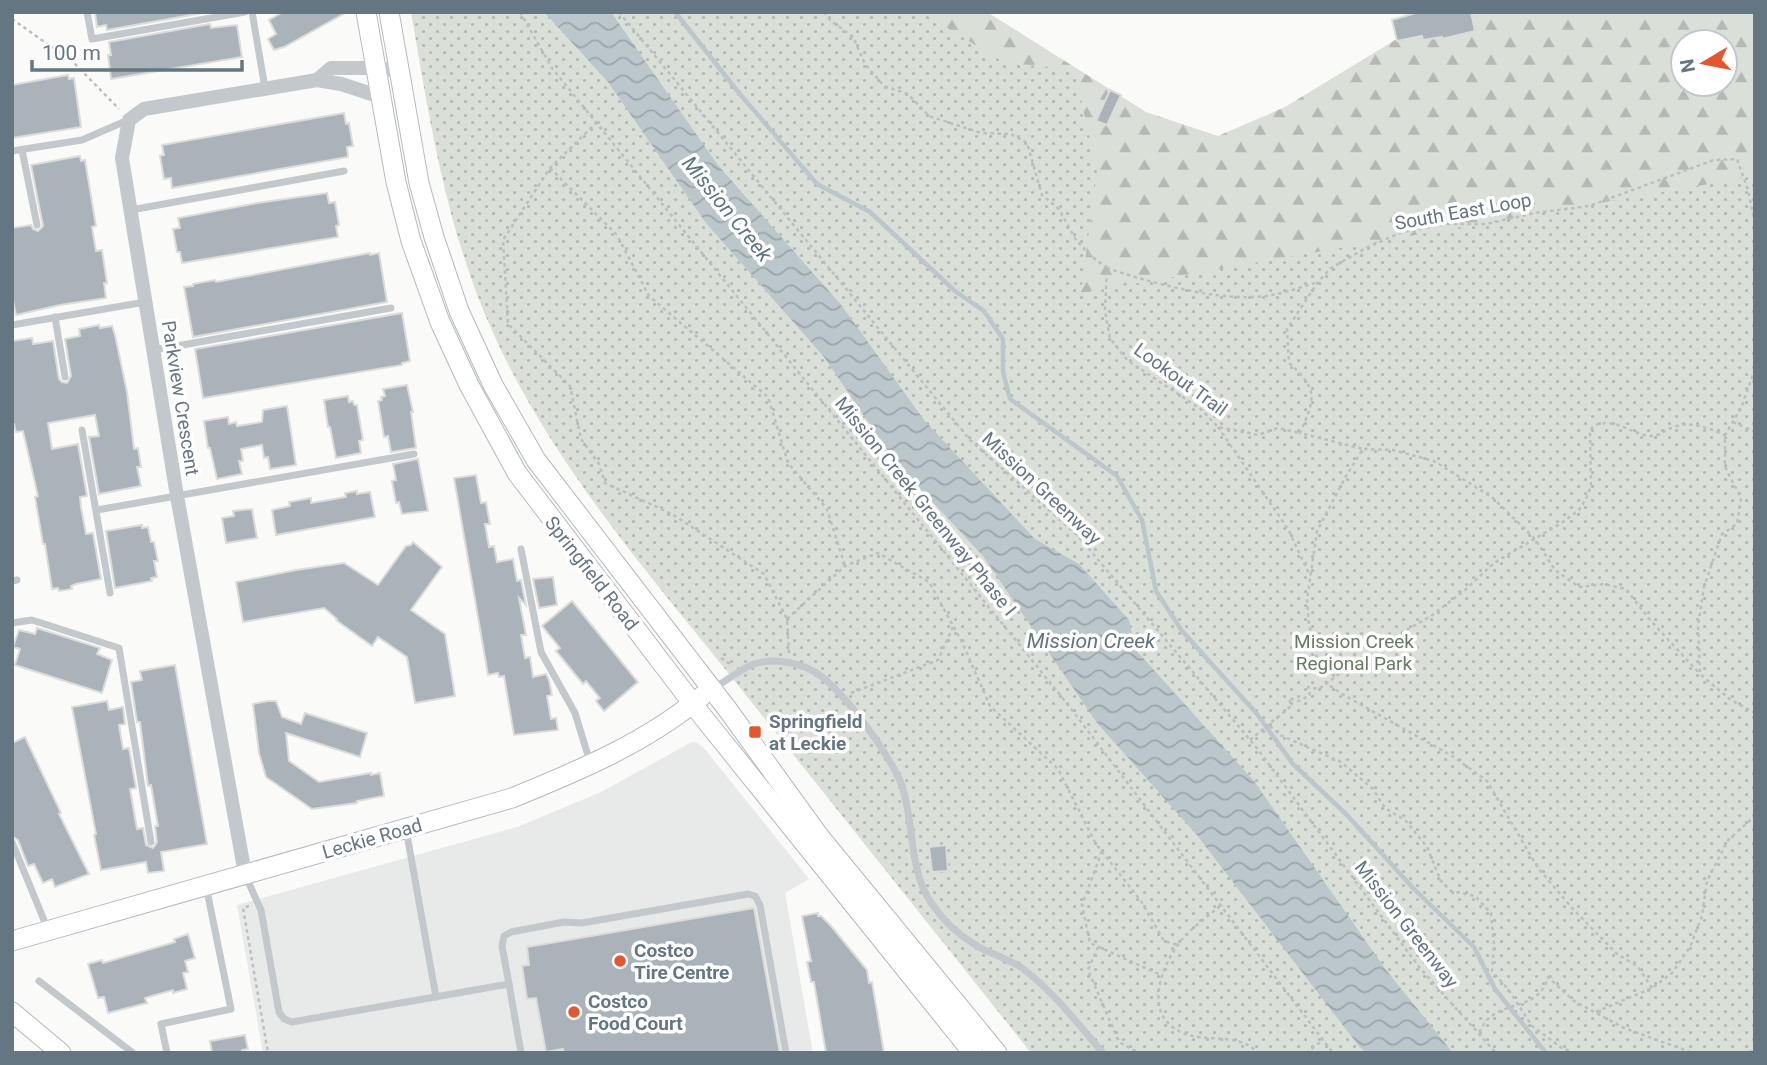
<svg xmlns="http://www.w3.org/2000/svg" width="1767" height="1065" font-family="Roboto,sans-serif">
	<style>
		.built { fill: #e8e9e9 }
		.forest { fill: url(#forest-firs); fill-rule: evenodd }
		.park { fill: url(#park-dots) }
		.water { fill: url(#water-waves) }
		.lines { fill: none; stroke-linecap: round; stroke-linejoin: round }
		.stream { stroke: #bbc7cb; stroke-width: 4.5 }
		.building { fill: #aab3b9; stroke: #dcdcda; stroke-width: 2 }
		.secondary-casing { stroke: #b3babf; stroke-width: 21 }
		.path { stroke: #bbbfc2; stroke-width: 2.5; stroke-dasharray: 3.5 3.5; stroke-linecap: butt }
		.lane { stroke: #c3c8cc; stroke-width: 7 }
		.street { stroke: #c3c8cc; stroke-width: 14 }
		.secondary { stroke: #fff; stroke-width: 19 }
		.poi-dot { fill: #e4572e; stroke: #fff; stroke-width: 2.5 }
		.labels { text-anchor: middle; stroke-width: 7; stroke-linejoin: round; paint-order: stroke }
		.street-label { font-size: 19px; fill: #657683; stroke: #fff }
		.park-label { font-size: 19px; fill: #687a64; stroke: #fff }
		.poi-label { font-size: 19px; font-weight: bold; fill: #657683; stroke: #fff; text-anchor: start }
		.water-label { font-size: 21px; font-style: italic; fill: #60757c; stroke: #fff }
	</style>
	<defs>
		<pattern id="forest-firs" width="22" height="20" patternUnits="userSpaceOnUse" patternTransform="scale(1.75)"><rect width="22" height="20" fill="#dadfd7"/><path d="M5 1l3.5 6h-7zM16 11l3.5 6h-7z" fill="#b4b9b4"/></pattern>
		<pattern id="park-dots" width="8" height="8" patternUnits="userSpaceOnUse" patternTransform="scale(1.75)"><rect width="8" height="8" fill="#dadfd7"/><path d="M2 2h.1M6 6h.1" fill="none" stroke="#b4b9b4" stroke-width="1.8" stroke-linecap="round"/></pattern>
		<pattern id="water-waves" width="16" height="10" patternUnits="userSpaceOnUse" patternTransform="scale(1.75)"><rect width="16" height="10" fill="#bbc7cb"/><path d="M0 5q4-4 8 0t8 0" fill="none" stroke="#9ca6aa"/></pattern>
	</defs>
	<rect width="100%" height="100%" fill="#fafaf8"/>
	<polygon class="built" points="692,742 696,742 704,748 809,879 785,893 813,1053 263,1053 237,905 517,827 599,793"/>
	<path class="forest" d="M 607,12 L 987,12 L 1146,112 L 1218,136 L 1285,107 L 1410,31 L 1450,12 L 1755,12 L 1755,1053 ZM 1683,42 L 1725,42 L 1725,84 L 1683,84 Z"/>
	<path class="park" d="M 411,12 L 921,12 L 1005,63 L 1074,69 L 1097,171 L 1081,293 L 1755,176 L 1755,1053 L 1031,1053 C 931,927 830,801 730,675 C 643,567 552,462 494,335 C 447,232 430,123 411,12 Z"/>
	<polygon class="water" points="544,12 611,12 717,164 842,306 924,420 1035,539 1079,564 1129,620 1135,649 1254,781 1386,970 1453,1053 1366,1053 1358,1045 1196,834 1097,723 983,556 897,464 824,357 706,223 608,82"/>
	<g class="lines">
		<polyline class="stream" points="675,12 739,93 817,184 870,212 955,291 984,311 1003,339 1003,372 1010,399 1117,476 1142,520 1156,591 1182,631 1257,714 1293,764 1346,814 1413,888 1474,947 1495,989 1546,1053"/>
	</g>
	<g class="building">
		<polygon points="95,12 208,12 107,30 106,25 97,27"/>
		<polygon points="283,12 347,12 284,47 274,50 268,39 276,34 269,20"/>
		<polygon points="1419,12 1471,12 1475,31 1442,39 1442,37 1423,40 1422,36 1397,41 1392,20"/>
		<polygon points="210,24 211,28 237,25 242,57 111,79 108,55 111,55 109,42"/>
		<polygon points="68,75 69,79 74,78 81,127 12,138 12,85"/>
		<polygon points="1110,90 1121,95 1107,125 1096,121"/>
		<polygon points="344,113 346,124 349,123 353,146 347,147 348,157 172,188 171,178 164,179 160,156 164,155 162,145"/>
		<polygon points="80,156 81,161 85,160 96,226 92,227 96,251 102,250 107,283 104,283 106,298 60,305 16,315 12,295 12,228 31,225 33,229 38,231 43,226 31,165"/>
		<polygon points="327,193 329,203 335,202 339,225 336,226 338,237 182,263 180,252 177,252 173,229 180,228 178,218 257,203"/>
		<polygon points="370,253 370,255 379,253 387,302 193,337 184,287 193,286 193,284 215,280 216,282"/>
		<polygon points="402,313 410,361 402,363 402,365 203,398 195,349"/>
		<polygon points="99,325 100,328 112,326 115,335 127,392 134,449 138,448 141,467 137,467 141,486 99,494 89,437 99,436 95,415 48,423 52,449 78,444 87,496 80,497 81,507 86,534 93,533 101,579 76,584 71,586 72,589 59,591 58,588 52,589 45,544 43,544 35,497 38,496 23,431 16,432 14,424 12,424 12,341 32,338 33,344 53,341 59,379 62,382 67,383 71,376 65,339 80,336 79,329"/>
		<polygon points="407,385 413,412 411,412 416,448 391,452 388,436 384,437 378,401 382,400 381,397 385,396 383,389"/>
		<polygon points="348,396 349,402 353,401 354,405 357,405 363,440 359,441 361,453 336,458 330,427 328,427 324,400"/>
		<polygon points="287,406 296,465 270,469 268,457 264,458 262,445 241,449 243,461 239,461 242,474 217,479 210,448 208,448 204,421 228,417 229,424 236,422 237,426 262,422 263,410"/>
		<polygon points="418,459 428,511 402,514 399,502 396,503 392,481 396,480 393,464"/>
		<polygon points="476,475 481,503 486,502 490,524 485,524 489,547 494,546 497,562 513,559 517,581 521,580 526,605 519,598 526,635 521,635 525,658 530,657 533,677 546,674 549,680 552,695 547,696 551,719 556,718 558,730 514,735 504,676 499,677 498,673 488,675 454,478"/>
		<polygon points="357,491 357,494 370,492 375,517 276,535 272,510 290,506 289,502 311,498 311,503 346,497 345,493"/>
		<polygon points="252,509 257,538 226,543 222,518 234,516 233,511"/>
		<polygon points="142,525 142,528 148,527 151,542 154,542 158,561 154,561 157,577 151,578 152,581 115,588 106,531"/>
		<polygon points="413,542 442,567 411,610 445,634 455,696 415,703 407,657 378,637 372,646 336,620 337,619 324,608 243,622 236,582 296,570 344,563 378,585 406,546 411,545"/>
		<polygon points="553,577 557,605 539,608 533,579"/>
		<polygon points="572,601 638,682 604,711 596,701 600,698 586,681 583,684 556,651 560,648 542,626"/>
		<polygon points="37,628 100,648 97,654 112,660 102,693 15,665 20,649 13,647 19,630 35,634"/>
		<polygon points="175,665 207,844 161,852 164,871 148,873 146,862 101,870 94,835 96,834 72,707 107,701 109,710 123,707 125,724 119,725 123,749 129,748 136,788 130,789 137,829 143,828 146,845 153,848 157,842 155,826 158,826 151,785 148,786 140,722 137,722 131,682 142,680 140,671"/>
		<polygon points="268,701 276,701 282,717 301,724 305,713 367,733 360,757 286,733 289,761 319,782 371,773 371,775 380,773 384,796 357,801 357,803 312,809 266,777 259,753 253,704"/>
		<polygon points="25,737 61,813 59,814 89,874 55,887 52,879 43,883 34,864 28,866 18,840 12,836 12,743"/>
		<polygon points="946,845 948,871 932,872 929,847"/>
		<polygon points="754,908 780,1053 564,1053 563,1049 546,1052 536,998 527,999 522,966 529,965 527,947"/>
		<polygon points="818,913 818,916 821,916 831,926 867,970 869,983 872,982 884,1053 826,1053 814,982 811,982 807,962 811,961 802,916"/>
		<polygon points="188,934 195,958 185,961 188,972 183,973 187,989 173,993 173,990 145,998 147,1003 108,1013 104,997 98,998 88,964 102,960 103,963 175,942 174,939"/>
		<polygon points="245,1035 248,1049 242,1050 242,1053 212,1053 210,1041"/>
	</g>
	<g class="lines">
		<defs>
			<g id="secondary">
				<polyline points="366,12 396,182 411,241 440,322 469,385 517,473 703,717 973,1053"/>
				<polyline points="389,12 419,183 434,237 459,311 493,385 536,460 728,710 819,836 997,1053"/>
				<path d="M 12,941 L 512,798 C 578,771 646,743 702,696"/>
				<polyline points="12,1012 61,1053"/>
			</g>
		</defs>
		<use href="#secondary" class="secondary-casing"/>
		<g class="path">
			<polyline points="520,12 552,68 1069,706 1333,1053"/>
			<polyline points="619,12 970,440 1079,537 1256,747 1419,967 1496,1053"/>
			<polyline points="824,12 830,20 853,37 865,64 884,86 908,94 929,116 981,133 1011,134 1027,143 1042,195 1059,209 1076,240 1091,256 1107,268 1105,311 1110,338 1127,360 1202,410 1218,427 1258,435 1278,428 1300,433"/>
			<polyline points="12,19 73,62 119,109"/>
			<polyline points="597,122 550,168 503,240 508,324 570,386 581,439 599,464 605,483 672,514 764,574 787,619 789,653"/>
			<polyline points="550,168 617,235 649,296 768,397 788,463 827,509 845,566"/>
			<path d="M 1107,268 C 1151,283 1220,302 1266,296 C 1283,294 1301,287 1318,282"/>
			<polyline points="1755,369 1741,408 1725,435 1725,467 1741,498 1737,524 1722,534 1704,587 1698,626 1700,674 1731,700 1755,713"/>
			<polyline points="1733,422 1755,432"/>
			<polyline points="1218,427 1288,529 1310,576"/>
			<polyline points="1364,449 1393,450 1434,461 1493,498 1535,539 1555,570 1579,587 1604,584 1626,589 1650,620 1700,674"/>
			<polyline points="787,619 845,566 878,553 929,582 962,642 990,706 1058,769 1096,844 1141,901 1164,941 1178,945"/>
			<polyline points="721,658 733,666"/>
			<polyline points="851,693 938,660 953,627"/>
			<polyline points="1270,726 1280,735 1341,762 1373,789 1385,808 1406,821 1427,847 1441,881 1451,891 1475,896 1491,913 1494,945 1492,971 1508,989 1532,1026 1562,1048 1575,1053"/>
			<path d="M 1250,740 L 1291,706 L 1289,698 L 1299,701 L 1310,695 L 1308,687 L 1319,689 L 1367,653 L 1431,616 L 1465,590 L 1494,563 L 1563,522 L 1579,510 L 1586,499 L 1591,486 L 1590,433 L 1593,426 C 1615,416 1629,434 1651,436 C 1661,436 1667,428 1677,426 C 1691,421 1711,429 1725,435"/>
			<polyline points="1102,851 1082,905 1090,943 1161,975"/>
			<polyline points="249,906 243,908 268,1053"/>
			<path d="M 1220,906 C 1206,918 1188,930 1177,946 C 1159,972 1144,1017 1183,1033 C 1207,1043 1239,1032 1258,1053"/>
			<polyline points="1098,947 1088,970 1119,1042 1139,1053"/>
			<path d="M 1652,988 L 1638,967 L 1616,953 L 1572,908 L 1538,868 L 1487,781 L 1454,757 L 1342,694 L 1326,683 L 1316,655 L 1309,624 L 1307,600 L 1317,531 L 1346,476 L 1363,449 L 1300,433 C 1315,398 1319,390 1289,363 L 1287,329 L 1318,282 L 1331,268 L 1366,248 L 1402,232 L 1447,224 L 1486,224 L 1535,213 L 1589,206 L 1714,160 L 1737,159 L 1748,190 L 1755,224"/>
			<polyline points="1596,1012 1652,988 1672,973 1690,947 1702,916 1707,881 1728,840 1755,816"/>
			<path d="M 1479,1032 C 1482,1028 1485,1021 1489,1018 C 1511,1000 1539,1009 1548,977 L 1574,1001 L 1624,1028 L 1693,1053"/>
			<polyline points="1306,1053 1323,1040"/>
			<polyline points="1735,1053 1755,1051"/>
		</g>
		<g class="lane">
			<polyline points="87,12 92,39 245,12"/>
			<polyline points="252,12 265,88"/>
			<polyline points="22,150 37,225"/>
			<polyline points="12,151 82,140 128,120"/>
			<polyline points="131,210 344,171"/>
			<polyline points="55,317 65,377"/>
			<polyline points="12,325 145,302"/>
			<polyline points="154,350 391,308"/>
			<polyline points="82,430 110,593"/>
			<polyline points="97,510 414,454"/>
			<polyline points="521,549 541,652 575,713 590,762"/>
			<polyline points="12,581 17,580"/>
			<polyline points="12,623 32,620 119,648 151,842"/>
			<path d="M 713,688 C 727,681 740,669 754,664 C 772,658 796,662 811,670 C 839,683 892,757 902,786 C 915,825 908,870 932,904 C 943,920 957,934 974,944 C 989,954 1008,958 1022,968 C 1053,991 1078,1024 1103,1053"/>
			<polyline points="406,829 436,997"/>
			<polyline points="12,842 48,930"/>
			<polyline points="246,877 261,910 279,1012 284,1019 292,1022 509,984 521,1053"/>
			<polyline points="39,981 133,1053"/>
			<polyline points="509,984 502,946 504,936 511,932 564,922 582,923 748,894 755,896 760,905 786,1053"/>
			<polyline points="167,1053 161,1024 231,1009 206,886"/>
		</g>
		<g class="street">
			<polyline points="317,80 331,68 376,68 399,71"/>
			<polyline points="245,874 177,496 122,158 129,120 144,109 317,80 341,84 381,97"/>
		</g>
		<use href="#secondary" class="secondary"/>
	</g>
	<g class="poi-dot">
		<rect x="748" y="725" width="14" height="14" rx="3.5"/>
		<circle cx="620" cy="961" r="7"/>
		<circle cx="574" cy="1012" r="7"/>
	</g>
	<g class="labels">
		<g class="street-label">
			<text transform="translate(1463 211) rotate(-10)" y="7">South East Loop</text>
			<text transform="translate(1181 379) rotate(36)" y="7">Lookout Trail</text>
			<text transform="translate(181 398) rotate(81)" y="7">Parkview Crescent</text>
			<text transform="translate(1042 488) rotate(43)" y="7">Mission Greenway</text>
			<text transform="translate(926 506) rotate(51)" y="7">Mission Creek Greenway Phase I</text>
			<text transform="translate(592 573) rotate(52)" y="7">Springfield Road</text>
			<text transform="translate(372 838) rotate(-16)" y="7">Leckie Road</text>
			<text transform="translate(1407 924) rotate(52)" y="7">Mission Greenway</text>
		</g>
		<g class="park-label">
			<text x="1354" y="648">Mission Creek<tspan x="1354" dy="22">Regional Park</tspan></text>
		</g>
		<g class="poi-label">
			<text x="769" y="728">Springfield<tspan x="769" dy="22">at Leckie</tspan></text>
			<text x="634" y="957">Costco<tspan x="634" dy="22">Tire Centre</tspan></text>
			<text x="588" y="1008">Costco<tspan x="588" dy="22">Food Court</tspan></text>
		</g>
		<g class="water-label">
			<text transform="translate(727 209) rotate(51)" y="7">Mission Creek</text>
			<text x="1091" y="648">Mission Creek</text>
		</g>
	</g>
	<rect width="1767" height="1065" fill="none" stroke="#657683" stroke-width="28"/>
	<g transform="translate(1704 63) rotate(260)"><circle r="33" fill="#ffffff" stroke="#c1c8cd" stroke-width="2"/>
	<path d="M0-5L12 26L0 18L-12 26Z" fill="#e4572e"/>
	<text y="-10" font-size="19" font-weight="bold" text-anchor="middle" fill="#657683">N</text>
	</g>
	<path d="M32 60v10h210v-10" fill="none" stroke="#657683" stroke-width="3.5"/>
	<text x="42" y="60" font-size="21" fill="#657683" stroke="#ffffff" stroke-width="5" paint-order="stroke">100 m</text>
</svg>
